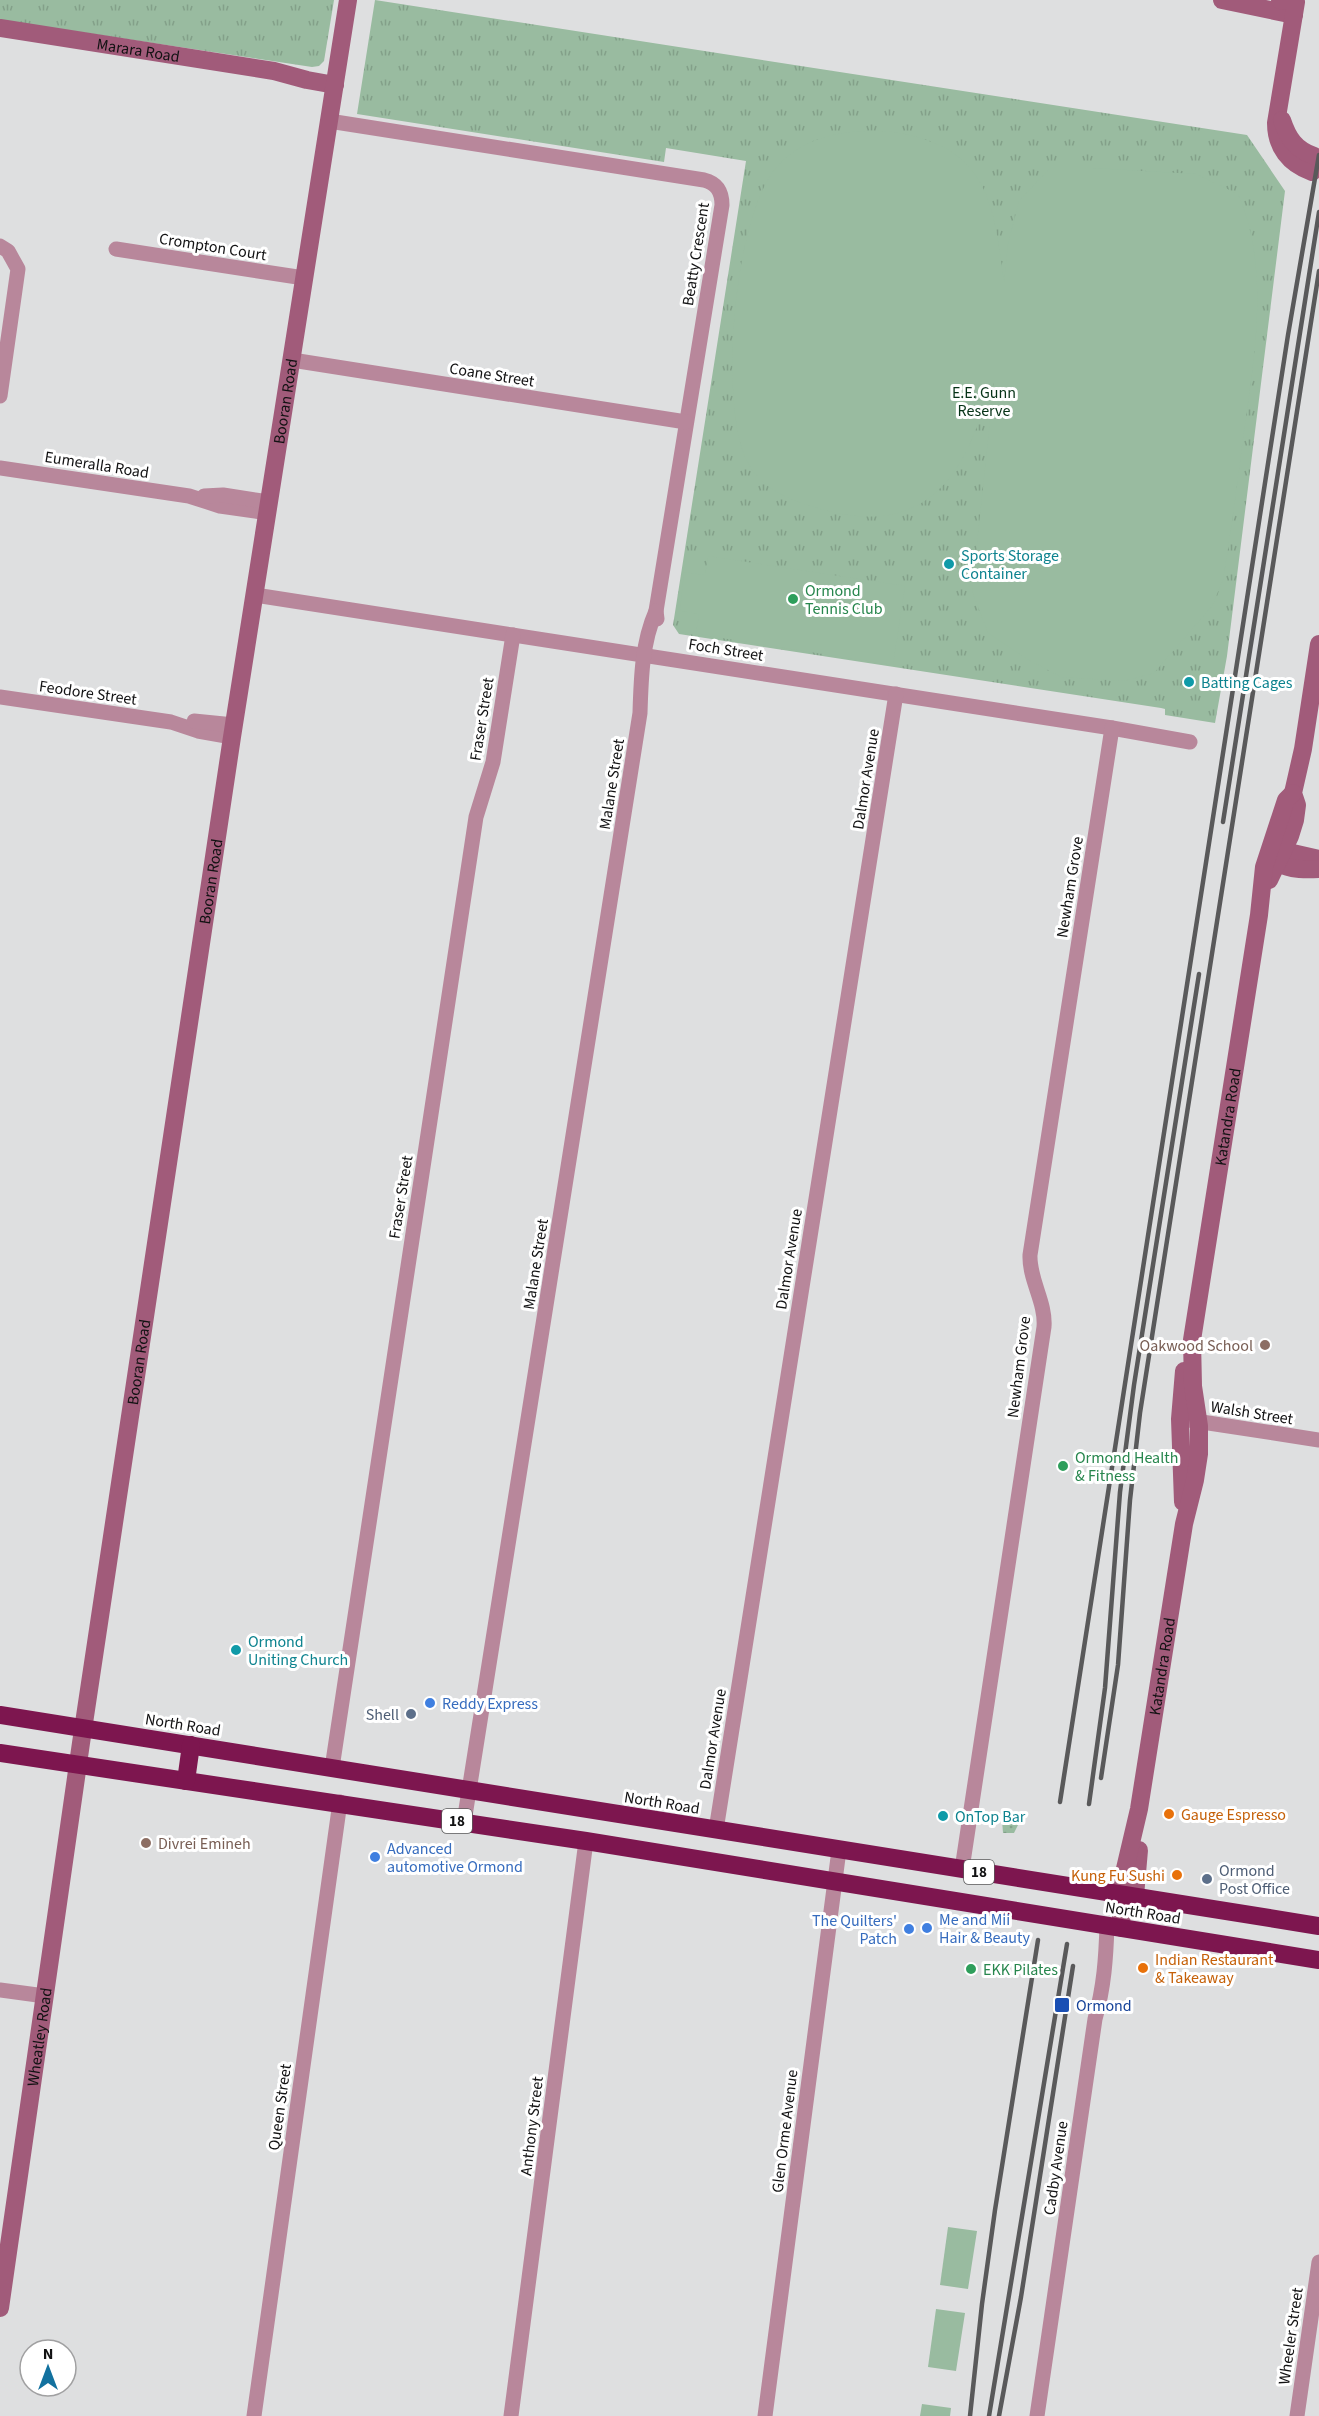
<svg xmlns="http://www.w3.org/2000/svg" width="1319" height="2416" font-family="'Source Sans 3',sans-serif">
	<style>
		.grass { fill: url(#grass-dots) }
		.park { fill: url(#park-tufts) }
		.pitch { fill: #99bba0 }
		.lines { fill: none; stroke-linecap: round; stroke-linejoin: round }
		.street { stroke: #b8879b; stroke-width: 15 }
		.secondary { stroke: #a15b7a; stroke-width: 18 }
		.highway { stroke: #7d164f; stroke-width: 18 }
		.rail { stroke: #59595a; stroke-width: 4.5 }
		.culture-dot { fill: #0f9aa8; stroke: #fff; stroke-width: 2 }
		.leisure-dot { fill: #2e9e5b; stroke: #fff; stroke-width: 2 }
		.education-dot { fill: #8d6e63; stroke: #fff; stroke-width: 2 }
		.shop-dot { fill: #3f7fe0; stroke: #fff; stroke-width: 2 }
		.service-dot { fill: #5c6f8a; stroke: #fff; stroke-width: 2 }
		.food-dot { fill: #e8710a; stroke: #fff; stroke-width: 2 }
		.transit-dot { fill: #1a4fb4; stroke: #fff; stroke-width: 2 }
		.labels { text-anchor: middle; stroke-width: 6; stroke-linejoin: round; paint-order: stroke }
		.shield { fill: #fff; stroke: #59595a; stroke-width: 1.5 }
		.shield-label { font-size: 15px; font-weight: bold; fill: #121213 }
		.street-label { font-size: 16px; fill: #121213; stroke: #fff }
		.park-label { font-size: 16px; fill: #053216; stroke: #fff }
		.culture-label { font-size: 16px; fill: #0d838f; stroke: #fff; text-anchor: start }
		.leisure-label { font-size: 16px; fill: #27864d; stroke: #fff; text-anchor: start }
		.education-label { font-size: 16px; fill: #785e54; stroke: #fff; text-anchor: end }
		.shop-label { font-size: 16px; fill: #366cbe; stroke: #fff; text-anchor: start }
		.service-label { font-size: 16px; fill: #4e5e75; stroke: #fff; text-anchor: end }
		.food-label { font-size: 16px; fill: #c56008; stroke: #fff; text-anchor: start }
		.transit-label { font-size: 16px; fill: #164399; stroke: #fff; text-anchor: start }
	</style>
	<defs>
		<pattern id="grass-dots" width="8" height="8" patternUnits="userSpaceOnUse" patternTransform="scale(1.5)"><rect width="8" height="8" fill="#99bba0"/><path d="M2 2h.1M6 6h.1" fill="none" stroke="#83a089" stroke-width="1.8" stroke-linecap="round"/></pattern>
		<pattern id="park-tufts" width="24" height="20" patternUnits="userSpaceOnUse" patternTransform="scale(1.5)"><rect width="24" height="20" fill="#99bba0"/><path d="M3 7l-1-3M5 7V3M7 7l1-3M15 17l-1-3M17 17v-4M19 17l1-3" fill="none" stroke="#83a089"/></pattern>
	</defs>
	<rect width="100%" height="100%" fill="#dedfe0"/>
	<polygon class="grass" points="1006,1813 1013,1814 1020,1821 1014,1833 1003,1833 1002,1820"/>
	<g class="park">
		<polygon points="0,0 334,0 324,61 319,66 312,67 0,20"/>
		<polygon points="375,0 1247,135 1285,191 1227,656 1215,723 1165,715 1165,709 1161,708 679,634 673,625 746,161 666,148 664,162 357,114"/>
	</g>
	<g class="pitch">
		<path d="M 866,131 C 889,130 912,134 934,143 C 994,167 996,227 1004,282 L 1008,244 L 1019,201 L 1050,168 L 1093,168 L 1196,174 L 1238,194 C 1271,270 1254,359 1243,438 C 1237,486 1231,533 1223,580 L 1212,606 L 1154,673 L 1124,681 L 1061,677 L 1027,659 L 988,633 L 972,591 L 994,383 C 985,403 978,426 969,446 C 936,515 884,529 814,507 C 786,499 759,487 746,459 C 719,400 734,217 776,168 C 798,141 833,132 866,131 Z"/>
		<polygon points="708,556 905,586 893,665 696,634 699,614 680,611 684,572 705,575"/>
		<polygon points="948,2227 977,2231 968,2289 940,2285"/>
		<polygon points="936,2309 965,2313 956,2371 928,2367"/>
		<polygon points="922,2404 951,2408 950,2416 920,2416"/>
	</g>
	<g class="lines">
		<g class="street">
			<path d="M 329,121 L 704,180 C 716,183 722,191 722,205 L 656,611 L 657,619"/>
			<polyline points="0,246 8,251 18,269 0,396"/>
			<polyline points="116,249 304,278"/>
			<polyline points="292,360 686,422"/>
			<polyline points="0,468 189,496 220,506 268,513"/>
			<polyline points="204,496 223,495 269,502"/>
			<polyline points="255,595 1112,728 1190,742"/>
			<polyline points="0,697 171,722 198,731 232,737"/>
			<polyline points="194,721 234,725"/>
			<polyline points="1189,1420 1319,1440"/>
			<polyline points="332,1768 476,817 493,762 513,635"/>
			<path d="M 464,1822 L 640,713 C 641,679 642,642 656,611"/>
			<polyline points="716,1830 896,694"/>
			<path d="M 962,1869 L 1044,1327 C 1046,1302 1029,1280 1030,1255 L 1112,728"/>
			<polyline points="0,1990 45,1996"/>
			<polyline points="254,2416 340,1802"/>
			<polyline points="511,2416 586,1841"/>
			<polyline points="765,2416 839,1850"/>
			<path d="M 1037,2416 L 1095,2019 C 1104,1987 1106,1958 1107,1925"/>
			<polyline points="1297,2416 1319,2262"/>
		</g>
		<g class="secondary">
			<polyline points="1222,0 1294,15"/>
			<path d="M 1280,0 L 1296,2 L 1276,123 C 1276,147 1289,164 1312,172"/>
			<path id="s1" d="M 0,28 L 274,71 L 307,80 L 335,85"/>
			<path d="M 1282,120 C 1288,138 1295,149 1314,156"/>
			<polyline points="1272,853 1284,851 1319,859"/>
			<path d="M 1269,856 C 1283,870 1301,870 1319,869"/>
			<polyline points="1269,880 1290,836 1295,820 1297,805 1293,793 1303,749 1319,644"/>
			<polyline points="1183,1502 1180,1419 1184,1371"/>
			<polyline points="1135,1896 1139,1850"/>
			<path id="s2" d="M 1122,1928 L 1119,1894 L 1139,1809 L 1184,1524 L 1195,1480 L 1199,1454 L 1199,1426 L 1193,1386 L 1192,1340 L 1259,915 L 1264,867 L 1286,800 L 1293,793"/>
			<path id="s3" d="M 0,2308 L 81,1743 L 232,737 L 348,0"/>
		</g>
		<g class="highway">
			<polyline points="0,1715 1319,1926"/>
			<polyline points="0,1753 586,1841 1319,1960"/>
			<polyline points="186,1781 191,1745"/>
		</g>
		<g class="rail">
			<polyline points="1223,822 1319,212"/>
			<polyline points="1101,1778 1118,1665 1130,1500 1140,1413 1319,271"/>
			<polyline points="1060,1802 1288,335 1319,155"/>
			<polyline points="1089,1804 1105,1688 1120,1492 1134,1385 1199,974"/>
			<polyline points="970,2416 982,2304 995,2210 1038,1940"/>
			<polyline points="989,2416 1067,1944"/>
			<polyline points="999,2416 1021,2297 1073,1966"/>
		</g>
	</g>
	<g class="culture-dot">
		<circle cx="949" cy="564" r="6"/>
		<circle cx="1189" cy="682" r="6"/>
		<circle cx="236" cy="1650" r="6"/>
		<circle cx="943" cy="1816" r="6"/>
	</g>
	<g class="leisure-dot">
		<circle cx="793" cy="599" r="6"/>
		<circle cx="1063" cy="1466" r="6"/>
		<circle cx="971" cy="1969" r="6"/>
	</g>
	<g class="education-dot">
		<circle cx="1265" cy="1345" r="6"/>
		<circle cx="146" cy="1843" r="6"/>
	</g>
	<g class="shop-dot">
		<circle cx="430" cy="1703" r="6"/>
		<circle cx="375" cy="1857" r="6"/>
		<circle cx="927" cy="1928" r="6"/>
		<circle cx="909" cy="1929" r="6"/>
	</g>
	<g class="service-dot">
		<circle cx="411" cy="1714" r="6"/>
		<circle cx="1207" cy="1879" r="6"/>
	</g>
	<g class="food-dot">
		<circle cx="1169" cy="1814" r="6"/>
		<circle cx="1177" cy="1875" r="6"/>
		<circle cx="1143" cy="1968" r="6"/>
	</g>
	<rect class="transit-dot" x="1054" y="1997" width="16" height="16" rx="3"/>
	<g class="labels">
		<g class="shield">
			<rect x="442" y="1809" width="30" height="24" rx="4.5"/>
			<rect x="964" y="1860" width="30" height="24" rx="4.5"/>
		</g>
		<g class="shield-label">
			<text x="457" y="1826">18</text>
			<text x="979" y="1877">18</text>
		</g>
		<g class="street-label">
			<text dy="6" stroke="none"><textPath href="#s1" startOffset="140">Marara Road</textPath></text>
			<text transform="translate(213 246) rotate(9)" y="6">Crompton Court</text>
			<text transform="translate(695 254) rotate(-81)" y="6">Beatty Crescent</text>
			<text transform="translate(492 374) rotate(9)" y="6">Coane Street</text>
			<text dy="6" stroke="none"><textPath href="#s3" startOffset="1928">Booran Road</textPath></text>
			<text transform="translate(97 464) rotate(9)" y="6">Eumeralla Road</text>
			<text transform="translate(726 649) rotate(9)" y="6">Foch Street</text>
			<text transform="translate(88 692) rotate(8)" y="6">Feodore Street</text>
			<text transform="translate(481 719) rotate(-81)" y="6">Fraser Street</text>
			<text transform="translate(865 779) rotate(-81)" y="6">Dalmor Avenue</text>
			<text transform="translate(611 784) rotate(-81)" y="6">Malane Street</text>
			<text dy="6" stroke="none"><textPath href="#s3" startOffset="1442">Booran Road</textPath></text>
			<text transform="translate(1069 887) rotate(-81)" y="6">Newham Grove</text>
			<text dy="6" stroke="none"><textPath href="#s2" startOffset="822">Katandra Road</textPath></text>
			<text transform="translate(400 1197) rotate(-81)" y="6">Fraser Street</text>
			<text transform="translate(788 1259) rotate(-81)" y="6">Dalmor Avenue</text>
			<text transform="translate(535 1264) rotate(-81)" y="6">Malane Street</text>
			<text dy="6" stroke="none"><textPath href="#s3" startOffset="956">Booran Road</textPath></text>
			<text transform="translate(1018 1367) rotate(-83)" y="6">Newham Grove</text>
			<text transform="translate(1252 1412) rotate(9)" y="6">Walsh Street</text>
			<text dy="6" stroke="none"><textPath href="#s2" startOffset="266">Katandra Road</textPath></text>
			<text transform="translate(183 1724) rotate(9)" y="6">North Road</text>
			<text transform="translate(712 1739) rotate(-81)" y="6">Dalmor Avenue</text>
			<text transform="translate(662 1802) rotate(9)" y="6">North Road</text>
			<text transform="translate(1143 1912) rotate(9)" y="6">North Road</text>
			<text dy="6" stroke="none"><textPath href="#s3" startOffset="274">Wheatley Road</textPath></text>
			<text transform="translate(279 2107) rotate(-82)" y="6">Queen Street</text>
			<text transform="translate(531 2126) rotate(-83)" y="6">Anthony Street</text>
			<text transform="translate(784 2131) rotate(-83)" y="6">Glen Orme Avenue</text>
			<text transform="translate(1055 2168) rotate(-82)" y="6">Cadby Avenue</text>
			<text transform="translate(1290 2336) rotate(-82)" y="6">Wheeler Street</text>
		</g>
		<g class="park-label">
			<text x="984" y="398">E.E. Gunn<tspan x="984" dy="18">Reserve</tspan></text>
		</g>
		<g class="culture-label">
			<text x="961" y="561">Sports Storage<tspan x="961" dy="18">Container</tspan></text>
			<text x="1201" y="688">Batting Cages</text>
			<text x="248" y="1647">Ormond<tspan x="248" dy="18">Uniting Church</tspan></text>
			<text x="955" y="1822">OnTop Bar</text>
		</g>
		<g class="leisure-label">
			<text x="805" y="596">Ormond<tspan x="805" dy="18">Tennis Club</tspan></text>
			<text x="1075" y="1463">Ormond Health<tspan x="1075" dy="18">&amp; Fitness</tspan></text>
			<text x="983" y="1975">EKK Pilates</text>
		</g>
		<g class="education-label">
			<text x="1253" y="1351">Oakwood School</text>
			<text x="158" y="1849" text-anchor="start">Divrei Emineh</text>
		</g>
		<g class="shop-label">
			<text x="442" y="1709">Reddy Express</text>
			<text x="387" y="1854">Advanced<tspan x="387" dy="18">automotive Ormond</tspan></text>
			<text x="939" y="1925">Me and Mii<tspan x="939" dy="18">Hair &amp; Beauty</tspan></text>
			<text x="897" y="1926" text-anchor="end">The Quilters'<tspan x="897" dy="18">Patch</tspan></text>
		</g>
		<g class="service-label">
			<text x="399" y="1720">Shell</text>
			<text x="1219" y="1876" text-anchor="start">Ormond<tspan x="1219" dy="18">Post Office</tspan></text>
		</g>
		<g class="food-label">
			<text x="1181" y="1820">Gauge Espresso</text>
			<text x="1165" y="1881" text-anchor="end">Kung Fu Sushi</text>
			<text x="1155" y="1965">Indian Restaurant<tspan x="1155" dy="18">&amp; Takeaway</tspan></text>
		</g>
		<g class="transit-label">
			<text x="1076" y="2011">Ormond</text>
		</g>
	</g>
	<g transform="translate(48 2368)"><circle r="28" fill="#ffffff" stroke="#a0a0a1" stroke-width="1.5"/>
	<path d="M0-4.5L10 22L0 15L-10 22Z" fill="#12719f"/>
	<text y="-9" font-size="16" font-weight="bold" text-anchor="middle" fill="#121213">N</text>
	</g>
</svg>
